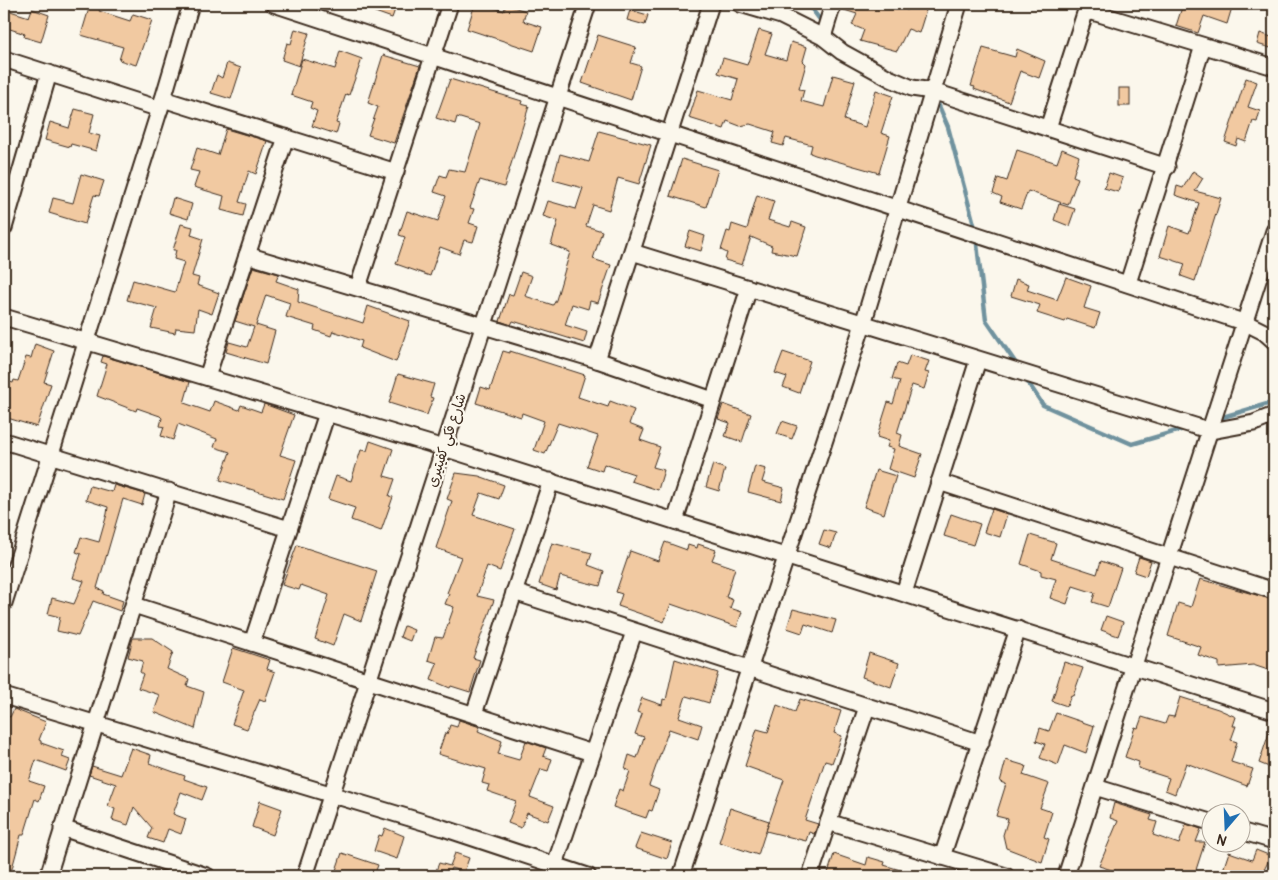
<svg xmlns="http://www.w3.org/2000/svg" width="1278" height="880" font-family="Pangolin,'Playpen Sans Arabic',sans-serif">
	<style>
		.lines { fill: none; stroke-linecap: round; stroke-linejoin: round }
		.stream { stroke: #6f929e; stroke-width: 4.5 }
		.building { fill: #f1c9a1; stroke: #3b2a1e }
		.minor-casing { stroke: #3b2a1e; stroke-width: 19 }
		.minor { stroke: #fbf7ec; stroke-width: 15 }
		.labels { text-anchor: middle; stroke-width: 4.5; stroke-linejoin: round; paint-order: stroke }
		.street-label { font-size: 14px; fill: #3b2a1e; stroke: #fbf7ec }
	</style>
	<rect width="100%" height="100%" fill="#fbf7ec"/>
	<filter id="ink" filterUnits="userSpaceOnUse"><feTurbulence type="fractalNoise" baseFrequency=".02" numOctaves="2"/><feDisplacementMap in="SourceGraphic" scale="10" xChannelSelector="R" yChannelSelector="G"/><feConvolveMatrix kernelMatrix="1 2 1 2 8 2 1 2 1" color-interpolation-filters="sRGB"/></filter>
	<g filter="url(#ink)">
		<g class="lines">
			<g class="stream">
				<polyline points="808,4 824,25"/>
				<polyline points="935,97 948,127 975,228"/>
				<polyline points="976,236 986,320 1017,365"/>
				<polyline points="1025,378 1043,405 1132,444 1187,428"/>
				<polyline points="1216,419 1274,402"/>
			</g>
		</g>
		<g class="building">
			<polygon points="358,4 397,4 392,18 358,6"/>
			<polygon points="475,4 483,4 504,11 506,5 526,11 523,21 542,27 534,51 467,29"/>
			<polygon points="842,4 888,4 907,10 909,4 928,4 919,33 908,29 897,51 860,41 864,30 852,25 857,14 841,9"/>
			<polygon points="1183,4 1233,4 1227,24 1204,16 1198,33 1176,26"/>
			<polygon points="90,5 100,8 99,11 130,21 133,14 152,20 136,65 119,60 123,47 81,35"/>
			<polygon points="4,9 29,17 32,9 49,15 41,42 24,37 25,34 4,27"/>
			<polygon points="630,10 648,15 645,25 627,20"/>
			<polygon points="295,29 309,33 299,66 282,60 287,43 291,44"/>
			<polygon points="759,30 772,34 765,54 786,60 791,42 807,47 803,61 806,64 799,89 804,90 801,101 824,107 833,75 855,81 844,120 865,127 876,90 893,96 881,133 890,136 879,173 815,155 810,153 812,145 786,138 783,146 772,143 775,132 750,124 740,126 727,121 724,129 689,118 698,90 732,100 738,79 718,73 723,58 747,65"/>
			<polygon points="1260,33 1274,38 1274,49 1257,44"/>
			<polygon points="598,35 636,47 631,63 641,66 631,100 582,83"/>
			<polygon points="983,48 1015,57 1017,49 1045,61 1039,78 1020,71 1009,102 974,89 975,87 971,86"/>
			<polygon points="340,51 362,59 349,95 346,94 336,123 339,124 336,134 312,126 317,111 310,108 312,102 291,95 302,59 335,69"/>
			<polygon points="383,55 420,66 394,143 368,135 378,107 368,103"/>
			<polygon points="227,63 241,68 231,99 211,93 217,75 222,78"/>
			<polygon points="1246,78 1257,82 1248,107 1260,111 1257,122 1253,121 1246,142 1238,139 1236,146 1225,142"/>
			<polygon points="450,79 522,101 521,104 529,106 504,187 480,180 470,208 474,209 469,223 478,226 473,242 464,240 459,254 440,247 430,276 396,264 405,237 399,235 407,211 438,221 446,196 434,192 440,175 446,177 449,169 465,172 471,153 480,124 457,117 455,124 436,118"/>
			<rect x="1119" y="88" width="11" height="18"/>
			<polygon points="75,109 94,114 89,133 100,136 96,151 71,144 70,147 45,140 50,122 69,128"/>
			<polygon points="226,129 267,141 256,174 249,171 239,202 246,204 243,216 221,210 224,196 194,187 199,172 190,170 197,148 218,155"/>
			<polygon points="599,131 651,145 639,184 618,178 609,210 593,205 586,226 602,231 593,259 611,265 598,303 590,301 588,309 572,304 565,325 587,332 584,343 513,321 511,325 500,321 509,294 513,295 521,272 532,276 525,296 553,305 556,300 570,252 551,245 558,221 543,216 548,201 576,209 583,188 553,180 560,154 589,162"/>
			<polygon points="1062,149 1079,156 1073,176 1078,178 1068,205 1028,191 1021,209 1000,202 1002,197 993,193 998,178 1007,181 1017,150 1057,163"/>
			<polygon points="682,159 718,170 706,207 670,196"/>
			<polygon points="1193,171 1203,178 1195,191 1221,198 1195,281 1181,276 1185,264 1160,256 1169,226 1189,233 1199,203 1175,195 1177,186 1183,188"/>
			<polygon points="1109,173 1123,178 1118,192 1104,188"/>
			<polygon points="81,174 104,181 99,196 94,195 85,224 49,213 53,198 73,203"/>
			<polygon points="757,195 774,201 768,220 790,227 792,222 806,227 797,256 771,251 772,246 751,237 742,265 725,260 727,253 721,250 727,231 730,232 732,224 747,229"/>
			<polygon points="173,198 192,204 188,219 169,213"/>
			<polygon points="1059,204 1075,209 1069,226 1054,220"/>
			<polygon points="181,224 193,227 191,235 203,239 192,276 199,278 197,285 219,293 212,314 198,309 195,330 176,328 175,333 151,328 157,308 127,300 133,280 175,292 184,262 174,259 176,250 173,250"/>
			<polygon points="690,231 705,236 701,251 685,246"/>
			<polygon points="253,267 279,274 276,281 299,289 298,302 332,313 363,323 368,306 410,321 396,362 360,348 362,341 333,331 331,336 314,330 315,326 286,317 290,303 266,295 256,325 275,331 266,364 226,352 229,342 247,347 254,327 235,321"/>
			<polygon points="1066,277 1091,286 1084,308 1100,313 1095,328 1067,319 1065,322 1037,313 1040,305 1011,296 1016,279 1029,284 1027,290 1057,300"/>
			<polygon points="35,344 54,351 44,382 51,384 37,427 4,417 4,380 13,383 14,380 18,381 26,357 31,358"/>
			<polygon points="503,351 510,353 510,351 585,375 578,397 608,407 610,401 634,410 629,424 644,430 640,440 660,447 653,467 664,470 658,490 631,481 634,474 604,464 602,471 587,466 598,436 558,423 545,454 534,450 544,421 522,413 521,417 476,403 481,387 490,390"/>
			<polygon points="783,352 810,361 799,393 783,387 787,377 775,373"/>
			<polygon points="910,355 929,361 925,372 929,373 924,389 912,385 897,433 902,435 899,446 922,454 914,478 888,469 894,449 887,447 889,441 877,437 888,402 893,404 900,381 892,379 897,363 906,366"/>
			<polygon points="103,356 190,382 184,403 210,412 214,401 239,410 241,405 261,412 264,404 294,415 280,455 296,460 283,499 220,480 230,452 214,447 217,439 178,424 173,440 161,436 164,427 160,426 162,418 160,416 137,408 136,411 97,396 107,364 101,362"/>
			<polygon points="398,374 434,384 430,397 433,398 427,415 389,403"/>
			<polygon points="723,404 751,414 742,442 725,436 730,423 718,419"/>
			<polygon points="782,421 797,426 792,439 777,434"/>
			<polygon points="370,441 393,449 384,476 395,479 389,496 393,497 381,531 351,520 355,508 328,499 336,476 351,481 361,450 367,451"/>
			<polygon points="713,464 725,469 719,491 706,487"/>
			<polygon points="755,466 766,469 762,482 784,488 781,501 748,492"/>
			<polygon points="876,470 896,476 884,514 864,507"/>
			<polygon points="456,473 479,476 504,485 499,499 481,493 473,515 515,529 500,571 487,566 477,596 494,600 473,658 480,660 470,692 451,686 450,688 431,680 437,663 428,660 435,637 443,638 454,607 445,604 449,594 447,593 461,557 436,548 452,501 447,499"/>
			<polygon points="114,485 145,494 142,505 123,499 97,588 104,591 103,594 123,601 120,611 93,601 78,636 57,631 60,617 48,614 52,598 74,604 84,581 73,578 81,554 76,552 81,537 99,542 107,514 108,507 86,500 90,486 112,492"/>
			<polygon points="992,509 1007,514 1000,537 984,532"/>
			<polygon points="951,514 980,524 973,545 944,536"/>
			<polygon points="824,530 836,533 831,548 819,544"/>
			<polygon points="1030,535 1056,543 1051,559 1097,574 1101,561 1121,568 1108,607 1092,602 1095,593 1073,586 1067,604 1050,598 1056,579 1041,575 1041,571 1021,564"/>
			<polygon points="665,542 687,550 688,545 697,548 698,544 716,550 712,560 735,568 726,597 733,600 730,608 742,612 737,627 671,604 664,622 618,606 622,594 616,592 630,551 658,561"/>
			<polygon points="552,543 592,553 588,565 604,571 600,586 560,576 556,590 539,584"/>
			<polygon points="297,545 377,571 361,621 344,614 333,646 315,639 329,595 301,585 299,590 282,585"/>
			<polygon points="1139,557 1151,561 1146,576 1134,572"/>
			<polygon points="1200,579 1274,600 1274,672 1253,665 1219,668 1219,662 1198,655 1201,647 1168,636 1178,603 1191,607"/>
			<polygon points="793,609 836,620 832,633 805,624 802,633 787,628"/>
			<polygon points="1106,616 1123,622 1118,636 1101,630"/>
			<polygon points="404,626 414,630 410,641 400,637"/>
			<polygon points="133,638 152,638 173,652 167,669 189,679 187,686 204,692 195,729 154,712 160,695 138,688 143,674 140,672 143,661 128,657"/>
			<polygon points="233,648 270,660 267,669 275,672 265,701 260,699 247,729 232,724 244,690 222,682"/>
			<polygon points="869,653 899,663 891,687 862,677"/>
			<polygon points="675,659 718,673 709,703 686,696 679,717 702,725 698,739 669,729 649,786 659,790 652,811 649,810 646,818 613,807 619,789 623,791 630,771 625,769 629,755 637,758 644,737 635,734 642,714 637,712 642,698 662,705 663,699 666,700"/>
			<polygon points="1064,662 1083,668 1073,696 1071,695 1067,706 1052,701"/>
			<polygon points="1180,697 1218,709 1236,717 1233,726 1236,726 1231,740 1237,742 1231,762 1253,769 1247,786 1186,763 1175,794 1165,790 1169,778 1138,768 1139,762 1125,757 1135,727 1138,728 1142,717 1165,724 1168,716 1174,717"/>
			<polygon points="800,699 841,711 834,733 842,736 832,763 825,761 805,820 818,824 814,834 809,832 806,841 766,831 784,780 745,766 757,729 768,732 777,705 795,712"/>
			<polygon points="14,709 46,722 39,740 41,741 41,743 64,751 62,757 70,760 66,771 36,760 29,781 44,786 39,801 35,799 24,835 21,835 10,876 4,876 4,715 10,717"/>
			<polygon points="1056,713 1094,726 1086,753 1065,745 1058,765 1040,758 1045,744 1036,741 1040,728 1049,731"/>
			<polygon points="459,720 480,727 478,731 502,741 498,754 519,760 526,741 546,748 543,756 552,759 548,771 541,769 530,797 554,806 548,821 527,813 521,828 508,823 516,801 487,791 489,785 482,783 486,769 438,754 445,733 447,734 450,725 457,727"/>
			<polygon points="1272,724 1274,724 1274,769 1259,763"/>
			<polygon points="131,748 151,755 149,763 185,776 184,779 207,787 202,800 181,792 173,814 186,819 181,834 168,829 163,843 148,838 152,828 134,807 128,825 112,820 115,809 108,806 116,784 89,775 92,766 121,775"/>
			<polygon points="1006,760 1026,766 1023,775 1049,784 1040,808 1052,812 1044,837 1049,839 1042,862 1006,848 1003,835 1008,819 996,816 1006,784 1000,782"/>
			<polygon points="260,801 282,809 273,835 252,827"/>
			<polygon points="1114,803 1152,815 1150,820 1157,822 1153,835 1179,844 1186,824 1201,829 1196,842 1205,842 1194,876 1131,876 1099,866 1118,821 1110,818"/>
			<polygon points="730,808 769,821 758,855 719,842"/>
			<polygon points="385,828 404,836 397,859 374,851 379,835 382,836"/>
			<polygon points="641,833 672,843 667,859 635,848"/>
			<polygon points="1256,850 1271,856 1261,876 1221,876 1229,852 1252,860"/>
			<polygon points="342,853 378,865 374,876 334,876"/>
			<polygon points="455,853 469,858 464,872 451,868 448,876 434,876 439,863 450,866"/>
			<polygon points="834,854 866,865 868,857 885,862 884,865 913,874 912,876 851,876 839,872 838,876 827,876"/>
		</g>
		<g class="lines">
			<defs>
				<g id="minor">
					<path d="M 274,4 C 598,109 922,214 1246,323 L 1264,332 L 1274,341"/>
					<polyline points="740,4 781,16 823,37 842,52 891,79 912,88 932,91 1167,167"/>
					<polyline points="1086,10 1274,67"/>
					<polyline points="823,37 833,4"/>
					<polyline points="4,59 160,109"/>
					<polyline points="163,99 396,172"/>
					<polyline points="1048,128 1088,4"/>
					<polyline points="4,228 49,73"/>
					<polyline points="632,252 1211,431 1254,423 1274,415"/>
					<polyline points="247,255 597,360 713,400"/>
					<polyline points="1128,283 1203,46"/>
					<polyline points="358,287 450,4"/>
					<polyline points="4,317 444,448 1274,711"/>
					<polyline points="597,360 711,4"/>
					<polyline points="207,377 286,137"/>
					<polyline points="4,441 289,529"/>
					<polyline points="939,482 1274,591"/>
					<polyline points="675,521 749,288"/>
					<polyline points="514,592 981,743"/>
					<polyline points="904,593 978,360"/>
					<polyline points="4,603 163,99 191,4"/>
					<polyline points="134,605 592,753"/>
					<polyline points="252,643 327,413"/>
					<polyline points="4,696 443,828 588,876"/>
					<polyline points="474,714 551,481"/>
					<polyline points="1095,787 1210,822"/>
					<polyline points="828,822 1006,876"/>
					<polyline points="62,828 207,876"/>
					<polyline points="1240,831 1274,841"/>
					<polyline points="942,857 1018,629"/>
					<polyline points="48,876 169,491"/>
					<polyline points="305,876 588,4"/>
					<polyline points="551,876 634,632"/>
					<polyline points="681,876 863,324 959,4"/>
					<polyline points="810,876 867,707"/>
					<polyline points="1066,876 1274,231"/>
				</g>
			</defs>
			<use href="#minor" class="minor-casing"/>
			<use href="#minor" class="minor"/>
		</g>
	</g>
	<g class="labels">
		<g class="street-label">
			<text transform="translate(446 440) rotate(-72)" y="5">شارع فكي كفيتيرى</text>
		</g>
	</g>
	<rect width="1278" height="880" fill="none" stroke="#fbf7ec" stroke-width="20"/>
	<rect x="10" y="10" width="1258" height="860" fill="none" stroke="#3b2a1e" stroke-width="2" filter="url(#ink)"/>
	<g transform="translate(1226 828) rotate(199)"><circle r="24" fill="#fbf7ec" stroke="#aea59a"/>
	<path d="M0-4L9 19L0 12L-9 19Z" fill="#1f6fb2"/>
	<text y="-8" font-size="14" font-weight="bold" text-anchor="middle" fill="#3b2a1e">N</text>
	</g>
</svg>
